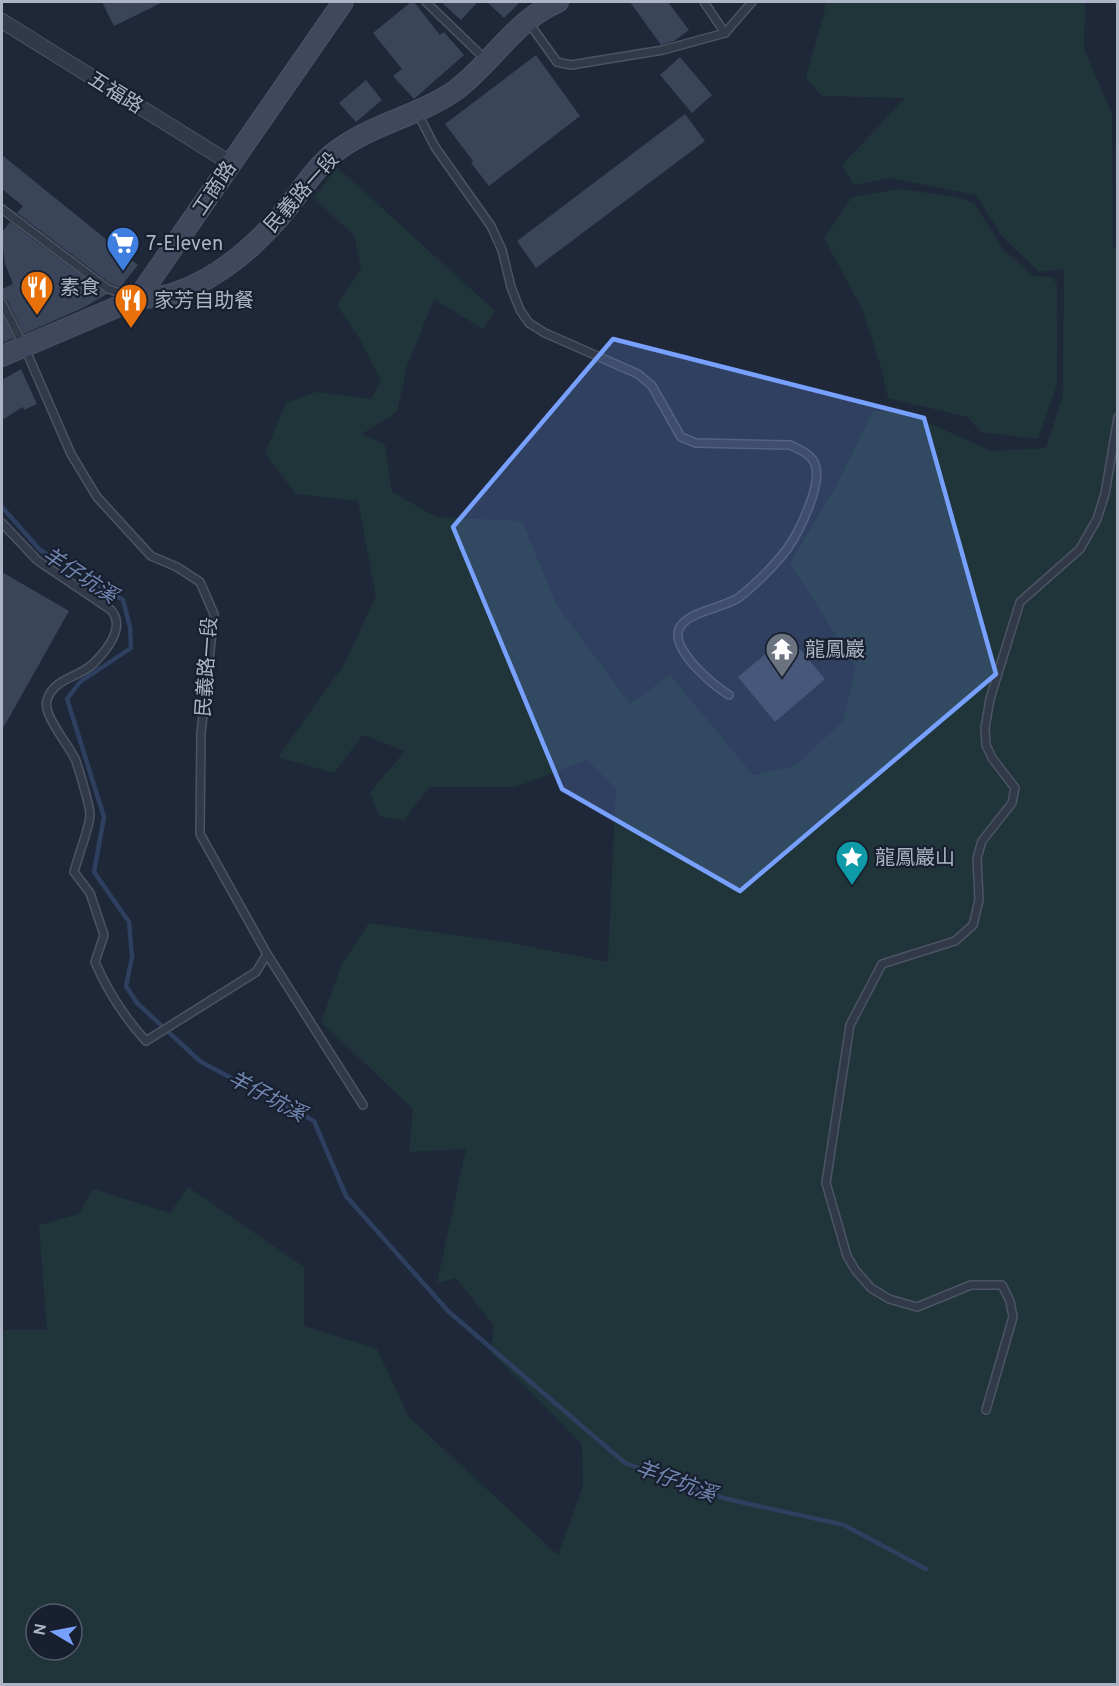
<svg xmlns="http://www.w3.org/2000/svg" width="1119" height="1686" font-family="Overpass,'Noto Sans TC',sans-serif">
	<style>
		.green { fill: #20353a; fill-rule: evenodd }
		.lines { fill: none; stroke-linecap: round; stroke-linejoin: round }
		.stream { stroke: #2e3f60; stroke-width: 4.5 }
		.building { fill: #3a4559 }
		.lane-casing { stroke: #4c5464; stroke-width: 10 }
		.street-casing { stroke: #4c5464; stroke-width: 16 }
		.secondary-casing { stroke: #4c5464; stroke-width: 22 }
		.lane { stroke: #323a49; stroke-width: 7 }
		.street { stroke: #323a49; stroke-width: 14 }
		.secondary { stroke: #3f485d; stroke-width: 20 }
		.marked { fill: #78a1ff; fill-opacity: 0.2; stroke: #78a1ff; stroke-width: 4.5; stroke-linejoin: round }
		.labels { text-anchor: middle; stroke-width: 4.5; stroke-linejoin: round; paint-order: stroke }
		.street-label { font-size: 20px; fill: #acb4c6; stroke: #181f2e }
		.poi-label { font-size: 20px; fill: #acb4c6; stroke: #181f2e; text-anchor: start }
		.water-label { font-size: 21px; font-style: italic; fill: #7187b2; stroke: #181f2e }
	</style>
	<rect width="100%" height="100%" fill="#1e2839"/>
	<g class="green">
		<path d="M 825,2 L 1085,2 L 1084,49 L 1112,114 L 1113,248 L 1118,249 L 1117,1684 L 2,1684 L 2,1330 L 47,1330 L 39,1225 L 79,1214 L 93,1189 L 170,1213 L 188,1187 L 304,1267 L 304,1326 L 377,1349 L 409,1417 L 558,1555 L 583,1486 L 582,1444 L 491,1352 L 494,1326 L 456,1278 L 437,1283 L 466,1149 L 409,1152 L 413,1109 L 321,1022 L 342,964 L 369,923 L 512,943 L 608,962 L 616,789 L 587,760 L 515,787 L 430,787 L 410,811 L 405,821 L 379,816 L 370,792 L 405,751 L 363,735 L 334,773 L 278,757 L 345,663 L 376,596 L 358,501 L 296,494 L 265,453 L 286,403 L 316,392 L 371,399 L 381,381 L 359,338 L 337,305 L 361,269 L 355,237 L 314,198 L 337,167 L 495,311 L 483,329 L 434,299 L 407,366 L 397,412 L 362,434 L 385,445 L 392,492 L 436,517 L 522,521 L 556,604 L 630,704 L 670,675 L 753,775 L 795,766 L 843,721 L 856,667 L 790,563 L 835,488 L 873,411 L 900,410 L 991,451 L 1046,448 L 1063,395 L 1064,269 L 1039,272 L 1002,236 L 976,195 L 890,178 L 854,185 L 842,165 L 905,98 L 822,96 L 806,78 L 825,9 ZM 36,1614 L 72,1614 L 72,1650 L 36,1650 Z"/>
		<polygon points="900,189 956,197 974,203 1003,249 1033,276 1052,277 1057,285 1057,384 1038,439 981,432 967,417 888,398 881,367 862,309 824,238 852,197"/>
	</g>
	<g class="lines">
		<polyline class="stream" points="2,507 40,550 123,600 130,627 131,648 80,682 67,699 104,817 94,872 129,922 132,957 126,986 137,1003 201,1062 314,1121 346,1196 448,1311 625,1463 727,1499 844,1525 926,1569"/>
	</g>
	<g class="building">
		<polygon points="102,2 163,2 114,26"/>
		<polygon points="411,2 414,2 440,35 444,32 464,55 414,99 393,76 402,69 373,33"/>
		<polygon points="441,2 478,2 461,20"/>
		<polygon points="487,2 520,2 504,18"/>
		<polygon points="630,2 668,2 689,30 674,41 661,45"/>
		<polygon points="536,55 580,116 489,186 471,163 473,161 445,124"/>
		<polygon points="680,57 712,95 692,113 660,75"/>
		<polygon points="366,80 382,100 356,122 339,103"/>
		<polygon points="685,114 705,141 536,268 517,241"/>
		<polygon points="2,155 138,265 122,285 120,287 111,284 17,213 23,206 2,189"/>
		<polygon points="10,222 105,293 107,294 83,308 24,334 7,300 2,297 2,289 13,284 5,264 2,240 2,232"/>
		<polygon points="2,314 14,338 2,343"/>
		<polygon points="21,369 37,404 24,410 23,407 2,420 2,380"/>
		<polygon points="2,572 69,611 2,730"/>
		<polygon points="788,635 825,679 775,722 738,677"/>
	</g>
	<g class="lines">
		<defs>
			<g id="lane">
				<polyline points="426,2 486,60"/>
				<polyline points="704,2 725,33"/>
				<polyline points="529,23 557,62 571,65 663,50 725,33 752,2"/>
				<path d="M 417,112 L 435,147 L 491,226 L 502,250 L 511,287 L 520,310 L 529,323 L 545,333 L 638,374 L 652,386 L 681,437 L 696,443 L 790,445 C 799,449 811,454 815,464 C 823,484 799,532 787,549 C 776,564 753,587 738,598 C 723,608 686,612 679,629 C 671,650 713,685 729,695"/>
				<polyline points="2,209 108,289 130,296"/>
				<polyline points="2,303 24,346 71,454 97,497 151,556 177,567 200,582 214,614 201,733 200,834 267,954 363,1105"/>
				<path d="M 2,523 L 37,560 L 111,610 C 126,627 106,651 93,664 C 78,678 54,678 47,700 C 42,715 70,746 76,761 C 79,771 90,805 90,815 C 90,826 77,859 74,872 L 90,893 L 104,935 L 95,962 C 108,992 124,1017 146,1041 L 256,972 L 267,954"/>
				<polyline points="986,1410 1013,1317 1010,1301 1002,1285 971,1285 917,1307 889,1299 871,1288 856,1271 847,1256 826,1183 850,1025 882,964 955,941 973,925 979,900 977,858 982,841 1012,803 1015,788 992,758 986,745 985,728 990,699 1020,602 1080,549 1097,519 1105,494 1118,417"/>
			</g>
			<polyline id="street" points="2,21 230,163"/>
			<g id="secondary">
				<polyline points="138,298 343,2"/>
				<path d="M 2,356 L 138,298 C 152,298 165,297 178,292 C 221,277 260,242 288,207 C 303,188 316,167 335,152 C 373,123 417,117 456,90 C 492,63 516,19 558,2"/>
			</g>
		</defs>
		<use href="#lane" class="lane-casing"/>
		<use href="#street" class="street-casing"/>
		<use href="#secondary" class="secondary-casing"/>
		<use href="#lane" class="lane"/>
		<use href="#street" class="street"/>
		<use href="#secondary" class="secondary"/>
	</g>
	<path class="marked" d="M 613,339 L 924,418 L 996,674 L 740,891 L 562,789 L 453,527 Z"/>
	<defs>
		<symbol id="supermarket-pin" viewBox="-11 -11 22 30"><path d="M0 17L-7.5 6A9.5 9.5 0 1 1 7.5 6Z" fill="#3f7fe0" stroke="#181f2e"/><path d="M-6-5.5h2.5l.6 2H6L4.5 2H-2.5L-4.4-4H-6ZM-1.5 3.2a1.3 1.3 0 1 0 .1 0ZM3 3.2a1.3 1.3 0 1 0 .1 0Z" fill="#fff"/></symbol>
		<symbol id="restaurant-pin" viewBox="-11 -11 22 30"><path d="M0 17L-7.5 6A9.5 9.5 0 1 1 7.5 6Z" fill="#e8710a" stroke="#181f2e"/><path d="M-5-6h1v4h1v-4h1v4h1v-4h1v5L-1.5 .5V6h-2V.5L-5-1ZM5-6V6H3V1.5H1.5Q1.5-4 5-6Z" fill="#fff"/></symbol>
		<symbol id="temple-pin" viewBox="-11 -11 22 30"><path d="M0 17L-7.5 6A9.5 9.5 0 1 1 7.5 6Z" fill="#6b7280" stroke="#181f2e"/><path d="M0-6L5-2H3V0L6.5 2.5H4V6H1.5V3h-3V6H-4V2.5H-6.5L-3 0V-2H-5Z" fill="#fff"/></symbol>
		<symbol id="sight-pin" viewBox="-11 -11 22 30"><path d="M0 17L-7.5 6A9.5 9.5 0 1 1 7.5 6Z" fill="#0f9aa8" stroke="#181f2e"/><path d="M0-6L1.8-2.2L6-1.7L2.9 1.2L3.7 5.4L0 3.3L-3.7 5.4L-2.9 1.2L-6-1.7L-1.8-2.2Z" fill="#fff"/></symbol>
	</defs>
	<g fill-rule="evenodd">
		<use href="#supermarket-pin" x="104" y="224" width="38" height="52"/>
		<use href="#restaurant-pin" x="18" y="268" width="38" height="52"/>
		<use href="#restaurant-pin" x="112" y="281" width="38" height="52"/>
		<use href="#temple-pin" x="763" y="630" width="38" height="52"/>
		<use href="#sight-pin" x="833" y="838" width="38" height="52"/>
	</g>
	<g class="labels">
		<g class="street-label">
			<text transform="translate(116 92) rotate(32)" y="7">五福路</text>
			<text transform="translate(214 188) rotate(-56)" y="7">工商路</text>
			<text transform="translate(301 192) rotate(-48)" y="7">民義路一段</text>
			<text transform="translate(206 667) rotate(-86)" y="7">民義路一段</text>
		</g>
		<g class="poi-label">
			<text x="146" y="250">7-Eleven</text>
			<text x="60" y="294">素食</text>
			<text x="154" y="307">家芳自助餐</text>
			<text x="805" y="656">龍鳳巖</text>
			<text x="875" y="864">龍鳳巖山</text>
		</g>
		<g class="water-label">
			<text transform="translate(80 575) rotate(33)" y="7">羊仔坑溪</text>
			<text transform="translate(267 1096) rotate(28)" y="7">羊仔坑溪</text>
			<text transform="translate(676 1481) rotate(20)" y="7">羊仔坑溪</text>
		</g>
	</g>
	<rect width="1119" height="1686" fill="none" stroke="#acb4c6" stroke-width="6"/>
	<g transform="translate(54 1632) rotate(280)"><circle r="28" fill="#181f2e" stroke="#535b6b" stroke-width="1.5"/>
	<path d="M0-4.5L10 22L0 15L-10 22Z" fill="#78a1ff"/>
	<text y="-9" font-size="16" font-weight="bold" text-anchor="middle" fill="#acb4c6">N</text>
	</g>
</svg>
